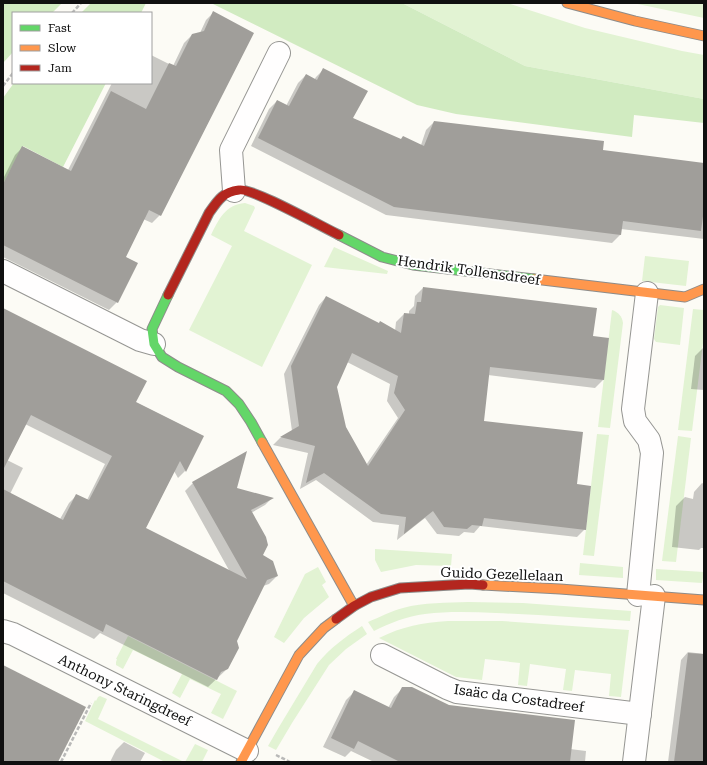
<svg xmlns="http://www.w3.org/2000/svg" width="707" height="765" font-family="'Roboto Serif',serif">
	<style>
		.green { fill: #e2f3d3 }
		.forest { fill: #d1ebc1 }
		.shadow { fill: #0003; fill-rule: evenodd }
		.building { fill: #a09e9a; fill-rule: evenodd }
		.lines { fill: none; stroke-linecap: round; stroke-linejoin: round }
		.street-casing { stroke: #969693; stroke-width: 24 }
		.fast-casing { stroke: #8d8c8a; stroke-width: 11 }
		.slow-casing { stroke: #8d8c8a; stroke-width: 11 }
		.jam-casing { stroke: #8d8c8a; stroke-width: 11 }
		.path { stroke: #b9b9b8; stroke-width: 2.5; stroke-dasharray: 4 2; stroke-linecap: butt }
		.street { stroke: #fffefe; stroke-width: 22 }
		.fast { stroke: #63d668; stroke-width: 9 }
		.slow { stroke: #ff974d; stroke-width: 9 }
		.jam { stroke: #b3261e; stroke-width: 9 }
		.labels { text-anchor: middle; stroke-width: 4; stroke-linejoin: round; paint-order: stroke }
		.street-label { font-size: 14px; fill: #101010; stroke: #fff }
	</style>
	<rect width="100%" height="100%" fill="#fcfbf5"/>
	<g class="green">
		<polygon points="402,3 507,3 585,28 682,51 704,55 704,99 525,66"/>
		<polygon points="633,3 704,3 704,18"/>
		<path d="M 245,203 L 254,206 L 255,208 L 244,231 L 312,265 L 262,367 L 189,330 L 232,246 L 211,235 C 219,219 225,205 245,203 Z"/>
		<polygon points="334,247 388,271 387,274 324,267"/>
		<polygon points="645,256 689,261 686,286 642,281"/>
		<polygon points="660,305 684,308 680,345 656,342 654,339 658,307"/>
		<polygon points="693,309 704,310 704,335 692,431 678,430"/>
		<path d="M 612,310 C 618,312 622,316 623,323 L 610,428 L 598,427 Z"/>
		<polygon points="597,434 609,435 594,556 583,555"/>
		<polygon points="678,436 691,438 676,562 662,561"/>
		<polygon points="375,549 452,554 451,566 416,565 381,572 375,560"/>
		<polygon points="580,563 623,567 623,578 579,575"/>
		<polygon points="318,567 326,582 322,585 329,597 304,618 284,643 274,637 305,574"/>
		<polygon points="656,569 704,572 702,583 656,580"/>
		<path d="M 468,602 L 523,603 L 631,611 L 630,621 C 585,618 540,615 496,613 C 472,612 449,611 425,614 C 407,616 390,623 374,631 L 368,622 C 380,617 391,611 403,608 C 424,602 447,603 468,602 Z"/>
		<path d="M 448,621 L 502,621 L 629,630 L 621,697 L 609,696 L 611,674 L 575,670 L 572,691 L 563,690 L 566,669 L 530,664 L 527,686 L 518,685 L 520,663 L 485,659 L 482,680 L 456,677 L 379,638 C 403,626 422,623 448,621 Z"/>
		<path d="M 362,626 L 367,634 L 346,649 L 329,665 L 292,723 L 276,750 L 268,746 L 279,727 L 317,664 C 330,648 345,637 362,626 Z"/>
		<polygon points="128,636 237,691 223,719 211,713 221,694 190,679 180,698 172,693 182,674 133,650 123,669 116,665 116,662 117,659 116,659"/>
		<polygon points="100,696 107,699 98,719 184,762 165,762 85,721 95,700 96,701 98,697"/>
		<polygon points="195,744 208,750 202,762 185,762"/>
	</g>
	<g class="forest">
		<polygon points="3,3 62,3 52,13 13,13 13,52 3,63"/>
		<polygon points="91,3 146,3 141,13 81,13"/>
		<polygon points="211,3 402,3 525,66 704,99 704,123 634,115 632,137 456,114 417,105"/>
		<polygon points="14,83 106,83 63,167 23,146 3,184 3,98 8,91"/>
	</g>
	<g class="shadow">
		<polygon points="214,12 160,215 152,223 143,219 124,258 117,302 109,310 3,257 3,179 15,155 23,147 68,170 112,83 151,83 151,55 173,66 184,43 192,35 200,33 206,20"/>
		<polygon points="324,69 352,118 400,140 421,145 426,130 434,122 602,151 704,164 704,239 621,229 620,235 612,243 386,215 251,146 269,109 277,101 286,106 298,83 306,75 314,80 316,77"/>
		<path d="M 423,288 L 592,337 L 603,380 L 595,388 L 488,375 L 482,422 L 576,485 L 585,529 L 577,537 L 480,526 L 474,533 L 464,532 L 459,536 L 437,534 L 425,518 L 397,540 L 399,525 L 373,522 L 316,480 L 300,489 L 308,453 L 273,445 L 280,438 L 292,431 L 284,374 L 319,305 L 326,297 L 379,324 L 395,331 L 396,322 L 404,314 L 409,315 L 409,311 L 414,306 L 415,296 ZM 347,362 L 390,384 L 387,401 L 398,418 L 366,465 L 345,427 L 335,387 Z"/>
		<path d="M 3,310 L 135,402 L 203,436 L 185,471 L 178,478 L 174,471 L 145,529 L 230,572 L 185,491 L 193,483 L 236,489 L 272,498 L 265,505 L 251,513 L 262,556 L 277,576 L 269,584 L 263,586 L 235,641 L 227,669 L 208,687 L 100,633 L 94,639 L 3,593 ZM 25,424 L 105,464 L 87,500 L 77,495 L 69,503 L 60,519 L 10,494 L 23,468 L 7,460 Z"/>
		<polygon points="703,348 704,348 704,390 691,389 695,356"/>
		<polygon points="702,483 704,484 704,548 701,548 699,550 672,547 676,506 685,497 693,499 694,492"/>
		<polygon points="688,652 704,654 704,762 668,762 681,660"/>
		<polygon points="403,688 448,706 570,749 586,751 585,762 374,762 351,751 345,757 323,747 346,700 355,691 388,708 394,697"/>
		<polygon points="124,742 145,753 140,762 110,762 116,750"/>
	</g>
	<g class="building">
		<polygon points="213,11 254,33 161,216 149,210 126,257 138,263 118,303 3,245 3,184 22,146 71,171 111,91 146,109 169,63 176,66 192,34 204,31"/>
		<polygon points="323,68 368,91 353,118 401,139 403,136 424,146 434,121 604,141 603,150 704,163 704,209 701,231 623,221 621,235 394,207 258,138 277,100 289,106 306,74 317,80"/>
		<path d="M 423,287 L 597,308 L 593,336 L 609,338 L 604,380 L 490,367 L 484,421 L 583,432 L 577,484 L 591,486 L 586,530 L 484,518 L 482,526 L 472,525 L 467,529 L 444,527 L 433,511 L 404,534 L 406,517 L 381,514 L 324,473 L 306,483 L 315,446 L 280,437 L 299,426 L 291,366 L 326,296 L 379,323 L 380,321 L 401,333 L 404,313 L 415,314 L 417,302 L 421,302 ZM 352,353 L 398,376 L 394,393 L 405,410 L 368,466 L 346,427 L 337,387 Z"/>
		<polygon points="3,308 147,381 136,402 204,436 186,472 180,461 146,528 247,579 192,482 247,451 237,488 274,498 251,510 266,537 268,545 263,555 273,561 278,576 267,580 237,641 239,648 228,669 221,672 217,680 106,624 103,632 3,581 3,489 63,520 76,494 89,500 112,456 31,415 3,470"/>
		<polygon points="688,653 704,654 704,762 674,762"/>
		<polygon points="3,665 86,707 58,762 3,762"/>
		<polygon points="402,687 412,687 449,705 575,720 570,762 400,762 358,741 354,749 331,738 354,690 391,708"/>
	</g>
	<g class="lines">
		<defs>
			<g id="street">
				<polyline points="234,191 231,150 279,53"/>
				<polyline points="3,271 140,340 154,344"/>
				<polyline points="638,595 652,453 649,440 635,421 633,409 647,293"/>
				<polyline points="3,631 13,634 247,751"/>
				<polyline points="382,655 447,688 457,692 640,714"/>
				<polyline points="634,762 654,596"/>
			</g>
			<g id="fast">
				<polyline points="339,235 382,257 413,265 534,279"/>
				<polyline points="168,295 152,329 154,344 162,357 178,367 226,391 239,404 251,422 262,442"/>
			</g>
			<g id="slow">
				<polyline points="567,3 635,21 704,36"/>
				<polyline points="534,279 685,297 704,289"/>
				<polyline points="262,442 354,606"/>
				<polyline points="483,585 560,589 704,600"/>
				<polyline points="241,762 299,655 324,628 336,619"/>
			</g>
			<g id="jam">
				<path d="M 168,295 L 209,213 C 218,200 223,192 239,190 C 251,187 324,228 339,235"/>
				<polyline points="336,619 354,606 371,597 400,588 469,584 483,585"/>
			</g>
		</defs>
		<use href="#street" class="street-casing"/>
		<use href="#fast" class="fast-casing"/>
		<use href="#slow" class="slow-casing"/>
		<use href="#jam" class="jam-casing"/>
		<g class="path">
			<polyline points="72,13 81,3"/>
			<polyline points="3,86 13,73"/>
			<polyline points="276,755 290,762"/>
			<polyline points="61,762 91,703"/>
		</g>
		<use href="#street" class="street"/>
		<use href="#fast" class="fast"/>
		<use href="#slow" class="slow"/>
		<use href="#jam" class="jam"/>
	</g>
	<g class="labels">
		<g class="street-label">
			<text transform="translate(469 270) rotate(8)" y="5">Hendrik Tollensdreef</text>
			<text transform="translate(502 574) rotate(2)" y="5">Guido Gezellelaan</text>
			<text transform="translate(125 690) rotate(26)" y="5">Anthony Staringdreef</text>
			<text transform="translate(519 698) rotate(8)" y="5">Isaäc da Costadreef</text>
		</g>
	</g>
	<rect width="707" height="765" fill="none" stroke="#101010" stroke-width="8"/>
	<rect x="12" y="12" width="140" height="72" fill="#ffffff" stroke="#9f9f9f"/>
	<rect x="20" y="25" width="20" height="6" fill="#63d668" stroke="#9f9f9f"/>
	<text x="48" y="32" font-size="12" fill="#101010">Fast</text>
	<rect x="20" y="45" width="20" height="6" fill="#ff974d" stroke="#9f9f9f"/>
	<text x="48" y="52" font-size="12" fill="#101010">Slow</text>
	<rect x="20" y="65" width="20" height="6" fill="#b3261e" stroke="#9f9f9f"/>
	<text x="48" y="72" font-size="12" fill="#101010">Jam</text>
</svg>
